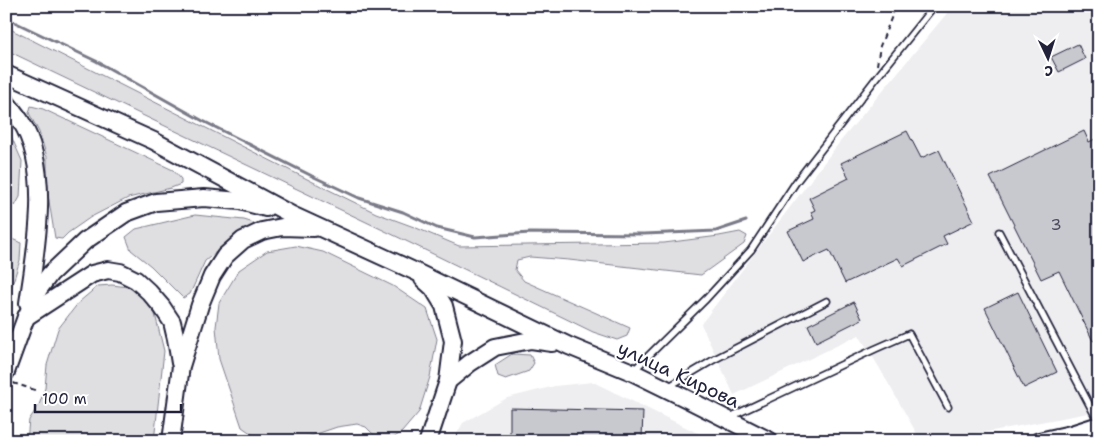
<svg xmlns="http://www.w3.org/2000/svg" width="1105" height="447" font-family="'Shantell Sans',sans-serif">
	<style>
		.built { fill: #eeeef1 }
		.green { fill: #dfdfe2; stroke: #80808e }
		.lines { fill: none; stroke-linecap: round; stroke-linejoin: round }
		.stream { stroke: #7a7a88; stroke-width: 3 }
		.building { fill: #c8c8cf; stroke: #22223b }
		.lane-casing { stroke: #22223b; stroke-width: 9 }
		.secondary-casing { stroke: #22223b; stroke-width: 20 }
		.path { stroke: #22223b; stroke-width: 2; stroke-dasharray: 5 4; stroke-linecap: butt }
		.lane { stroke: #fff; stroke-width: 5.5 }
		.secondary { stroke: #fff; stroke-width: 16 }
		.labels { text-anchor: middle; stroke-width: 4; stroke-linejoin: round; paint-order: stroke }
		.number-label { font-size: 16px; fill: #4c4c60 }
		.street-label { font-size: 19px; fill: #22223b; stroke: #fff }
	</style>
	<rect width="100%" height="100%" fill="#fff"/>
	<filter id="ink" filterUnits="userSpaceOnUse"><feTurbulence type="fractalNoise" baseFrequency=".02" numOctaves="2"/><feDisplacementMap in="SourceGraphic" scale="10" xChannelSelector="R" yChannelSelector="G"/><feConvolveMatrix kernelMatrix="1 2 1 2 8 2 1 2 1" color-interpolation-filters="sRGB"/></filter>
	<g filter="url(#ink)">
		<g class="built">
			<polygon points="953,6 1099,6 1099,411 939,441 921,441 879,367 859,335 734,395 701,324 839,143"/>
			<polygon points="593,382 714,441 453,441 463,423 507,398 555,386"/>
		</g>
		<g class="green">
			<polygon points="6,27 317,184 376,213 414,227 459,246 664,243 719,236 740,232 747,236 744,244 701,275 569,260 530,257 517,260 515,270 524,281 630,328 627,336 617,340 593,332 429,252 6,50"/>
			<polygon points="31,106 43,109 173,170 181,179 181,184 171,188 128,198 91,217 68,233 62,239 55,238 47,189 47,157 39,132 29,113"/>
			<polygon points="6,128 8,129 22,161 20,197 15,206 9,202 6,187"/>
			<polygon points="195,215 244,220 254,223 251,230 227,243 205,261 190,294 183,298 151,266 131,250 126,237 136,229"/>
			<polygon points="6,237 12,239 21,243 20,260 6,304"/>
			<polygon points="296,246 323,252 393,286 427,309 437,339 430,377 419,412 402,432 389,441 377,438 366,427 357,424 337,427 299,440 282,441 275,441 252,434 242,427 219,359 216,327 219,303 239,270 267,251"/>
			<polygon points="112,285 128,287 142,296 155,314 164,351 154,441 136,441 135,439 126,438 123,441 27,441 29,420 39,405 45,388 47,365 58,329 79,302 98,286"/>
			<polygon points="512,354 530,355 534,363 529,371 506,379 498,376 495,365"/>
		</g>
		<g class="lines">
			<polyline class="stream" points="6,18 96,61 203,121 312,176 359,198 403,212 437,228 475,237 530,233 644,234 716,231 746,221"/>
		</g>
		<g class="building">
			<polygon points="1078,44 1085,59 1059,72 1051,57"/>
			<polygon points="907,131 921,158 939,150 974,221 943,236 947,244 903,266 898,258 845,283 829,250 803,262 788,231 814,219 811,212 815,210 809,198 849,178 841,163"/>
			<polygon points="1084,131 1089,142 1099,137 1099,338 1093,341 1059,271 1041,279 990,177"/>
			<polygon points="1018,292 1057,372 1024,388 985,308"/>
			<polygon points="854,302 862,319 816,342 808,325"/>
			<polygon points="510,408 643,411 642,438 607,438 607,441 544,441 545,436 510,436"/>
		</g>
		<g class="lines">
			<defs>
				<g id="lane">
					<polyline points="999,232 1099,423"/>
					<polyline points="633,371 706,299 751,250 796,182 874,81 934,6"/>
					<polyline points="668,387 715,359 827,301"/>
					<polyline points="728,418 875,349 909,334 948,407"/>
				</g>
				<g id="secondary">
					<polyline points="6,74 154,141 292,215 414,271 569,346 632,372 685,398 770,441"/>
					<path d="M 6,102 C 11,108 16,114 20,120 C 52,169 36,249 28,303"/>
					<polyline points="423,279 433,288 444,306 453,341 448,381 428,441"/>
					<polyline points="26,317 92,274 108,270 120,272 136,280 149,292 162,307 172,322 176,339 180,363"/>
					<polyline points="6,372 26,317 39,289 50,274 85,241 126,213 156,202 204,198 240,201 266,208"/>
					<polyline points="448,381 470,363 495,347 531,340 552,343"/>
					<polyline points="171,441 181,366 200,305 212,276 225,256 243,240 262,231 282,227 314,228"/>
					<polyline points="1039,441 1071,434 1099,425"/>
				</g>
			</defs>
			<use href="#lane" class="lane-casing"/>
			<use href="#secondary" class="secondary-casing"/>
			<g class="path">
				<polyline points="877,65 880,46 896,6"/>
				<polyline points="13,383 35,390"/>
			</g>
			<use href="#lane" class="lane"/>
			<use href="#secondary" class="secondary"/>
		</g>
	</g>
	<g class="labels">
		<g class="number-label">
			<text x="1056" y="230">3</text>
		</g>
		<g class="street-label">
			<text transform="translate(679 374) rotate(25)" y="7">улица Кирова</text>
		</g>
	</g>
	<rect width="1105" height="447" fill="none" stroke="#fff" stroke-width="25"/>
	<rect x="12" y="12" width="1080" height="422" fill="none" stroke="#22223b" stroke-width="2" filter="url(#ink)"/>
	<g transform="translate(1048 58) rotate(176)" stroke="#ffffff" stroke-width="4" paint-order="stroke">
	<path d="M0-4L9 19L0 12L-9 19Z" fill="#22223b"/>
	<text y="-8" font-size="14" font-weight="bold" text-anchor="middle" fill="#22223b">С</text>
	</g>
	<path d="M35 404v8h146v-8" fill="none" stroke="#22223b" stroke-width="2.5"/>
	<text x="42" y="404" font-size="15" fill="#22223b" stroke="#ffffff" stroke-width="4" paint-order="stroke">100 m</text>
</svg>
